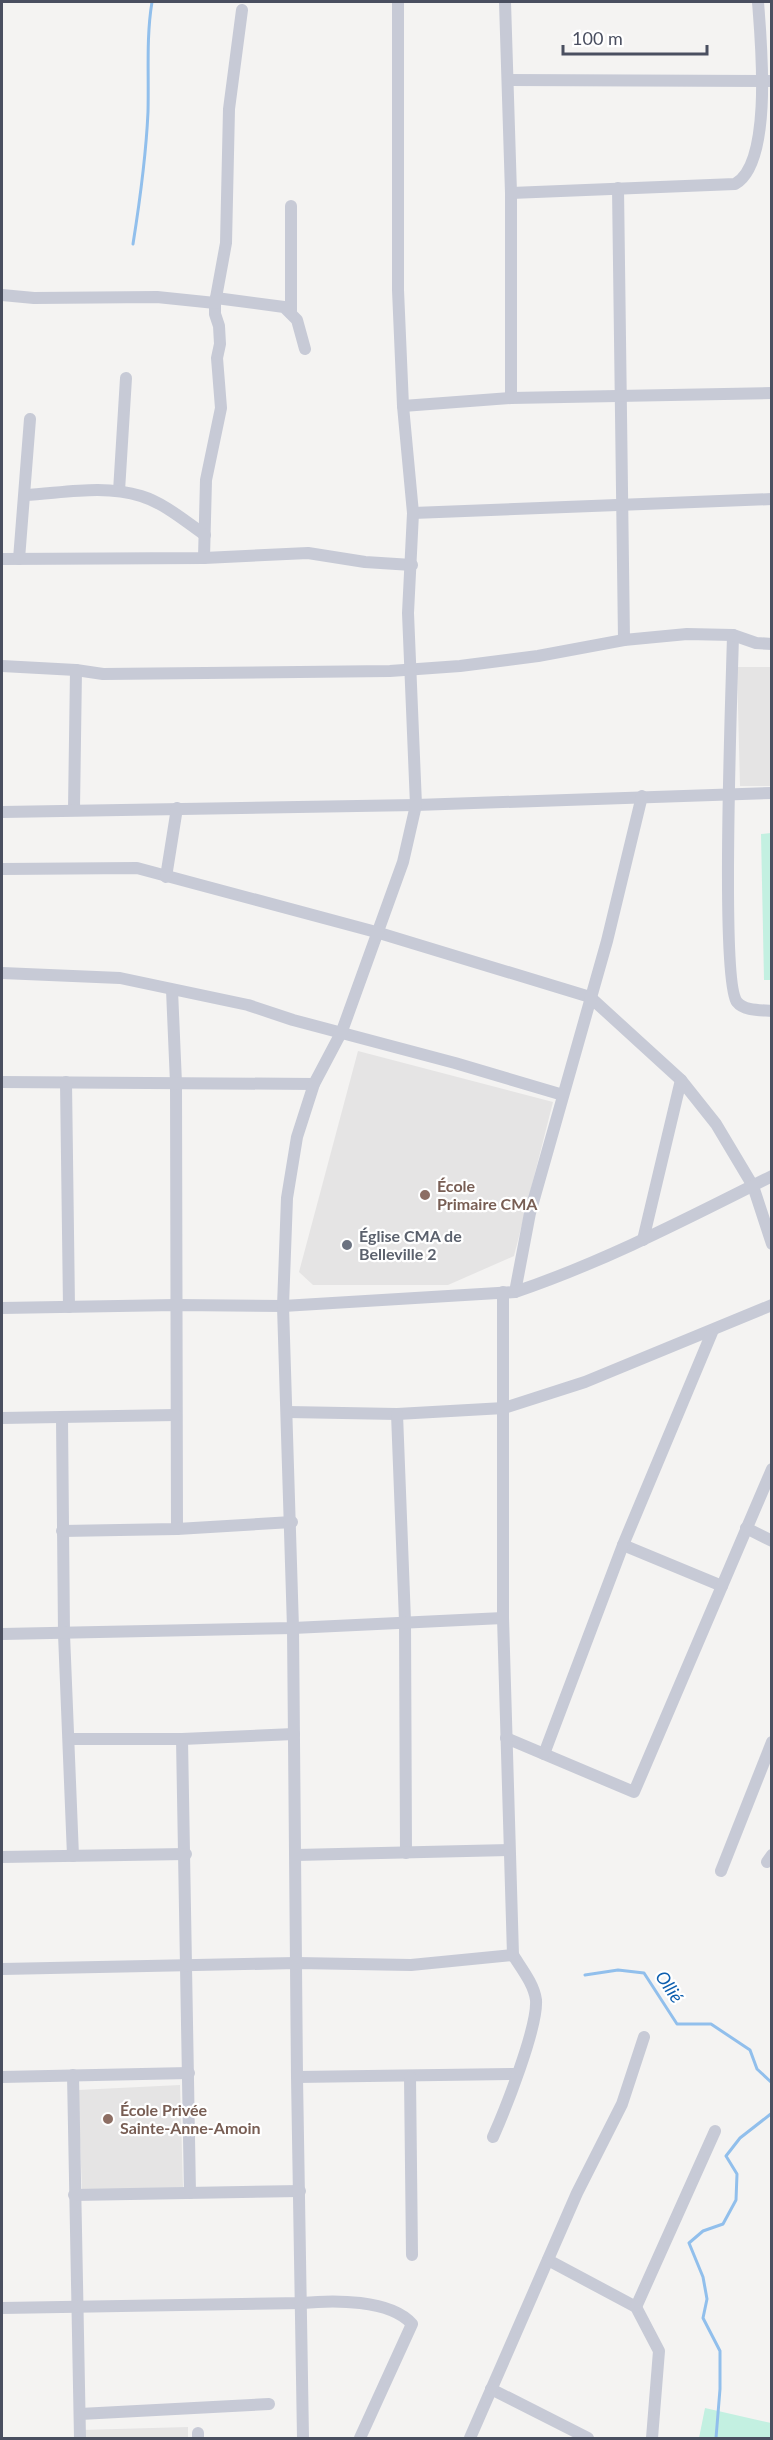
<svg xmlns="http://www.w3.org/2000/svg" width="773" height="2440" font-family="Lato,sans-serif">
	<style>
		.education { fill: #e5e4e4 }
		.green { fill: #c3f0e1 }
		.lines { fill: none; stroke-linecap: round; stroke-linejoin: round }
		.stream { stroke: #91bfec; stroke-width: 3 }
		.minor { stroke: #c7cad6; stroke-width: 12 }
		.education-dot { fill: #8d6e63; stroke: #fff; stroke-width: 2 }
		.worship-dot { fill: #6b7280; stroke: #fff; stroke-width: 2 }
		.labels { text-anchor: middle; stroke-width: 4.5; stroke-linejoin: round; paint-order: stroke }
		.education-label { font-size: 16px; font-weight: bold; fill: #785e54; stroke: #fff; text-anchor: start }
		.worship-label { font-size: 16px; font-weight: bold; fill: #5b616d; stroke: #fff; text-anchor: start }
		.water-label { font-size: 18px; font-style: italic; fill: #0e5faf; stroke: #fff }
	</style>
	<rect width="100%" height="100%" fill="#f4f3f2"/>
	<g class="education">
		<polygon points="737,667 771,667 771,786 740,786"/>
		<polygon points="358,1051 553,1102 514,1256 448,1285 313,1285 299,1272"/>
		<polygon points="180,2085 183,2188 82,2190 78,2090"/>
		<polygon points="188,2427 188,2438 82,2438 81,2430"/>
	</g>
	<g class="green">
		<polygon points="771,833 771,980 764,980 761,834"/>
		<polygon points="705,2408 771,2423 770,2438 699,2438"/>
	</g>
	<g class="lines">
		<g class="stream">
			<path d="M 133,244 C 140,200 146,156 148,112 C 149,74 146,38 152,2"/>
			<polyline points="585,1975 618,1970 644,1973 677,2024 711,2024 750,2050 757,2069 772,2083"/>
			<polyline points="716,2438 720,2389 720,2351 703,2318 707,2299 703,2277 689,2243 703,2231 723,2224 736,2200 737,2174 726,2156 740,2138 772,2113"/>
		</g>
		<g class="minor">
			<polyline points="505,2 511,193 511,398"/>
			<polyline points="508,80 772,81"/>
			<polyline points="618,188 624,640"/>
			<path d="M 511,193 L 735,184 C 773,163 761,42 758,2"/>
			<polyline points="2,295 34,298 157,297 215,303 215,314 219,326 220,344 217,358 221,408 206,480 204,558"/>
			<polyline points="216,298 284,307 297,320 305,349"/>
			<polyline points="215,303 226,243 229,109 242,10"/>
			<polyline points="291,313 291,206"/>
			<polyline points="403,406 511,398 772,393"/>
			<polyline points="119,491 126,378"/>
			<path d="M 25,495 C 63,493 104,484 141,496 C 164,503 185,521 205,535"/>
			<polyline points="413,513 772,499"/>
			<polyline points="2,559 204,558 308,553 365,562 412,565"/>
			<polyline points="19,559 30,419"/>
			<path d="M 733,635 C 732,682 720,981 737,1002 C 744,1011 761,1010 772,1011"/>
			<polyline points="2,666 76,670 103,674 390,671 460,666 538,656 624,640 687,634 733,635 756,643 772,644"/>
			<polyline points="74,809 76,670"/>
			<polyline points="2,812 416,805 772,793"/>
			<polyline points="2,869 137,868 376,932 590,997 681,1080 716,1124 753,1186 772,1244"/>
			<polyline points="166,877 177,808"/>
			<polyline points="2,973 120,978 248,1005 293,1020 455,1063 563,1095"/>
			<polyline points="172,990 176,1083 177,1529"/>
			<polyline points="2,1082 314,1084"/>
			<polyline points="66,1082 69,1307"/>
			<polyline points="643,1240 681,1080"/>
			<polyline points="515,1292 530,1213 607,941 642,796"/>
			<path d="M 2,1308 L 176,1305 L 283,1306 L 515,1292 C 604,1262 688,1218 772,1176"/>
			<polyline points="288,1412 397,1414 504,1408 585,1382 772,1305"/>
			<polyline points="397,1414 405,1621 406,1853"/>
			<polyline points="2,1418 176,1415"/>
			<polyline points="62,1418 64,1634 73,1856"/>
			<polyline points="746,1528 772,1541"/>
			<polyline points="62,1531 177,1529 292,1522"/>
			<polyline points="623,1545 722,1586"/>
			<polyline points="2,1634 293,1628 503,1618"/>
			<polyline points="506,1738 634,1792 772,1469"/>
			<polyline points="69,1739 182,1739 294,1734"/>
			<polyline points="182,1739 190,2193"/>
			<polyline points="544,1754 623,1545 713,1330"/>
			<polyline points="296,1855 509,1850"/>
			<polyline points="2,1857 186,1854"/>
			<polyline points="767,1862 772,1855"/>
			<polyline points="721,1871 772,1742"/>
			<polyline points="2,1969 297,1963 411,1965 513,1955"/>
			<polyline points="73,2075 80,2438"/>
			<polyline points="2,2077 189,2073"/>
			<polyline points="297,2077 517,2074"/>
			<polyline points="410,2077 412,2255"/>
			<path d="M 493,2137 C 505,2110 538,2027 536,2000 C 534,1984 521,1968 513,1955 L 503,1618 L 503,1292"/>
			<polyline points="74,2195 300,2191"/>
			<polyline points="548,2260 636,2307 659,2351 652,2438"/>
			<polyline points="636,2307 715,2131"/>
			<path d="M 2,2308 L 302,2303 C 333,2300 390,2299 412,2324 L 360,2438"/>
			<polyline points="491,2389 588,2438"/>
			<polyline points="80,2414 269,2404"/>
			<polyline points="198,2438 198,2433"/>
			<polyline points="303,2438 297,2077 293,1628 283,1306 287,1198 297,1137 314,1084 342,1031 403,862 416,805 408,613 413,513 403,406 398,290 398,2"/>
			<polyline points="470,2438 577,2193 622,2104 644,2037"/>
		</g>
	</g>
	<g class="education-dot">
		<circle cx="425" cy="1195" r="6"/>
		<circle cx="108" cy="2119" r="6"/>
	</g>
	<circle class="worship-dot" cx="347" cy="1245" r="6"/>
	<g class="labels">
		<g class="education-label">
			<text x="437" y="1192">École<tspan x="437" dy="18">Primaire CMA</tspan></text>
			<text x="120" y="2116">École Privée<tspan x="120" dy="18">Sainte-Anne-Amoin</tspan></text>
		</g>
		<g class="worship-label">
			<text x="359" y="1242">Église CMA de<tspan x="359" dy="18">Belleville 2</tspan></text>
		</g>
		<g class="water-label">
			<text transform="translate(669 1987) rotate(56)" y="6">Ollié</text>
		</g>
	</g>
	<rect width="773" height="2440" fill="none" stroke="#4a4f60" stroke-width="6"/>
	<path d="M563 45v9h144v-9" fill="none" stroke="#4a4f60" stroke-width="3"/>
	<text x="572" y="45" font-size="18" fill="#4a4f60" stroke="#ffffff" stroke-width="4.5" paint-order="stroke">100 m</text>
</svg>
